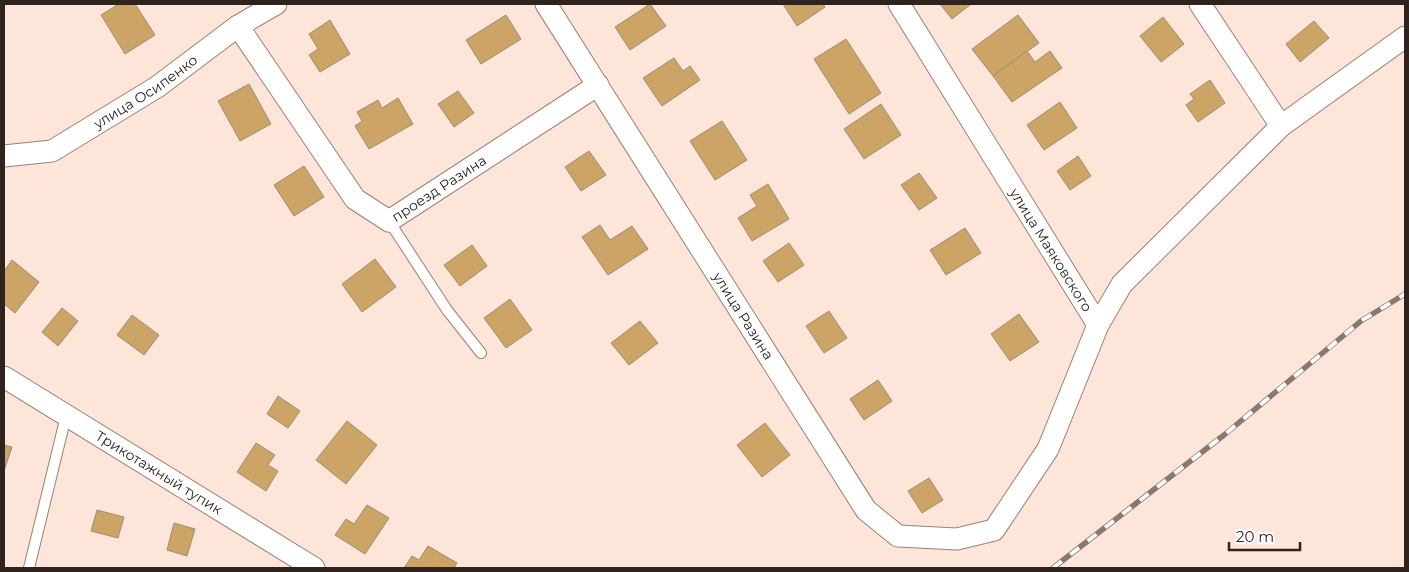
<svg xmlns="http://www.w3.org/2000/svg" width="1409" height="572" font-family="Montserrat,sans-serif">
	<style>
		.building { fill: #cca465; stroke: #9d8d75 }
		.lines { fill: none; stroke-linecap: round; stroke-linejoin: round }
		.service-casing { stroke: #9b8072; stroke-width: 12 }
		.minor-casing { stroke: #9b8072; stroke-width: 23 }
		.service { stroke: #fff; stroke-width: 10 }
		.minor { stroke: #fff; stroke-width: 21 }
		.rail-casing { stroke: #89786f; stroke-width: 5.5 }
		.rail { stroke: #fff; stroke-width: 4; stroke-dasharray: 11; stroke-linecap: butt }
		.labels { text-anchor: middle; stroke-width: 4; stroke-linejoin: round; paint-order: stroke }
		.street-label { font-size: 14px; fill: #2e231d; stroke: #fff }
	</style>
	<rect width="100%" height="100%" fill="#fde5d9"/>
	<g class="building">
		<polygon points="119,4 135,4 155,35 125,54 101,15"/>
		<polygon points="650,4 666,26 630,50 615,27"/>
		<polygon points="783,4 823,4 825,7 797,26"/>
		<polygon points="940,4 971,4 952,19"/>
		<polygon points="506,15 521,39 481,64 466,40"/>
		<polygon points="1018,15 1039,43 993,76 972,49"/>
		<polygon points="1163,17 1184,44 1161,62 1140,36"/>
		<polygon points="330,20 350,54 320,72 309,55 318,49 309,34"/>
		<polygon points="1314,21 1329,38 1300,62 1286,44"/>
		<polygon points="846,39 881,93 849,114 814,59"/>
		<polygon points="1027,51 1035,62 1050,51 1062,68 1012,102 993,76"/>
		<polygon points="674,58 683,71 690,66 700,80 662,106 643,78"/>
		<polygon points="1210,80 1225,103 1198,122 1186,105 1194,99 1190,94"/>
		<polygon points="249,84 271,124 240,141 218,101"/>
		<polygon points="458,91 474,113 454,127 438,104"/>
		<polygon points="398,98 413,124 369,149 355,126 362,121 357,112 378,100 382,108"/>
		<polygon points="1060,102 1077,128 1044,150 1027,125"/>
		<polygon points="881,104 901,135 864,159 844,129"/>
		<polygon points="722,121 747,160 715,180 690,141"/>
		<polygon points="589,151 606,175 581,191 565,167"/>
		<polygon points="1078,156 1091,176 1070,190 1057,171"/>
		<polygon points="304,166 324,197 294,216 274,185"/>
		<polygon points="919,173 937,198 919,210 901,185"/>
		<polygon points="768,184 789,219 752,241 738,218 757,206 750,195"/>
		<polygon points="600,225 610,240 632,226 648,249 608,275 582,237"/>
		<polygon points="965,228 981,253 946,275 930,250"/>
		<polygon points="789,243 804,265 778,282 763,261"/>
		<polygon points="472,245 487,266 460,286 444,265"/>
		<polygon points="375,259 396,287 362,312 342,284"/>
		<polygon points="12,260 39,282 15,313 4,304 4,271"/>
		<polygon points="510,299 532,330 506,348 484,318"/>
		<polygon points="62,308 78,321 58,346 42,332"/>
		<polygon points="829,311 847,338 824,353 806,326"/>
		<polygon points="1019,314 1039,342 1010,361 991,334"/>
		<polygon points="132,315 159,335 144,355 117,335"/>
		<polygon points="640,321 658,343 629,365 611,343"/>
		<polygon points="878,380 892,401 864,420 850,399"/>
		<polygon points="278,396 300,411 288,428 267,414"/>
		<polygon points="347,421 377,445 346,484 316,460"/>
		<polygon points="765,423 790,455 762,477 737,445"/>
		<polygon points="256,443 275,455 268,465 278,471 266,491 237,472"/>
		<polygon points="4,445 12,447 4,471"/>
		<polygon points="929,478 943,500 922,513 908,491"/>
		<polygon points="367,505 389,518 365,554 335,535 346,519 354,524"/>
		<polygon points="97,510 124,517 118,538 91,531"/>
		<polygon points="174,523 195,529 187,556 167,550"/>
		<polygon points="428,546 457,563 454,568 404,568 412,556 419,560"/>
	</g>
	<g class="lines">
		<defs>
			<g id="service">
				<polyline points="389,221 447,310 481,353"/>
				<polyline points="29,568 66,416"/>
			</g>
			<g id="minor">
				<path id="s1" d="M 546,4 L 866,510 L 898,536 L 957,539 L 994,530 L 1048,449 L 1098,325 L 899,4"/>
				<polyline points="1200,4 1281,126"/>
				<path id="s2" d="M 238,26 L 355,199 L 389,221 L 598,85"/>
				<path id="s3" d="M 4,156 L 52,151 L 157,87 L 238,26 L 276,4"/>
				<polyline points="1098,325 1122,284 1281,126 1405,37"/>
				<path id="s4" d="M 4,377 L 314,568"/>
			</g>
		</defs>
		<use href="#service" class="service-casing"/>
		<use href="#minor" class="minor-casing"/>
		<use href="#service" class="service"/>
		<use href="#minor" class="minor"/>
		<defs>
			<polyline id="rail" points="1053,568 1224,435 1361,321 1405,294"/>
		</defs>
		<use href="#rail" class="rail-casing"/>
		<use href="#rail" class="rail"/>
	</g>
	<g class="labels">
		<g class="street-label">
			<text dy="5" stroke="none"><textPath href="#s3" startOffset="159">улица Осипенко</textPath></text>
			<text dy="5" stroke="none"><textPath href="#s2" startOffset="309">проезд Разина</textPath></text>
			<text transform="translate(1051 250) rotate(58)" y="5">улица Маяковского</text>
			<text dy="5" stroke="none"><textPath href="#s1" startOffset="369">улица Разина</textPath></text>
			<text dy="5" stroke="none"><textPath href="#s4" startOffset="182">Трикотажный тупик</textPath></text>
		</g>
	</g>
	<rect width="1409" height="572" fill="none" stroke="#2e231d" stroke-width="10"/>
	<path d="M1229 542v8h71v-8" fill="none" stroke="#2e231d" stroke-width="2.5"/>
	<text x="1236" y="542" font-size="15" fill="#2e231d" stroke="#ffffff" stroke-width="4" paint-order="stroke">20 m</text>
</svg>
